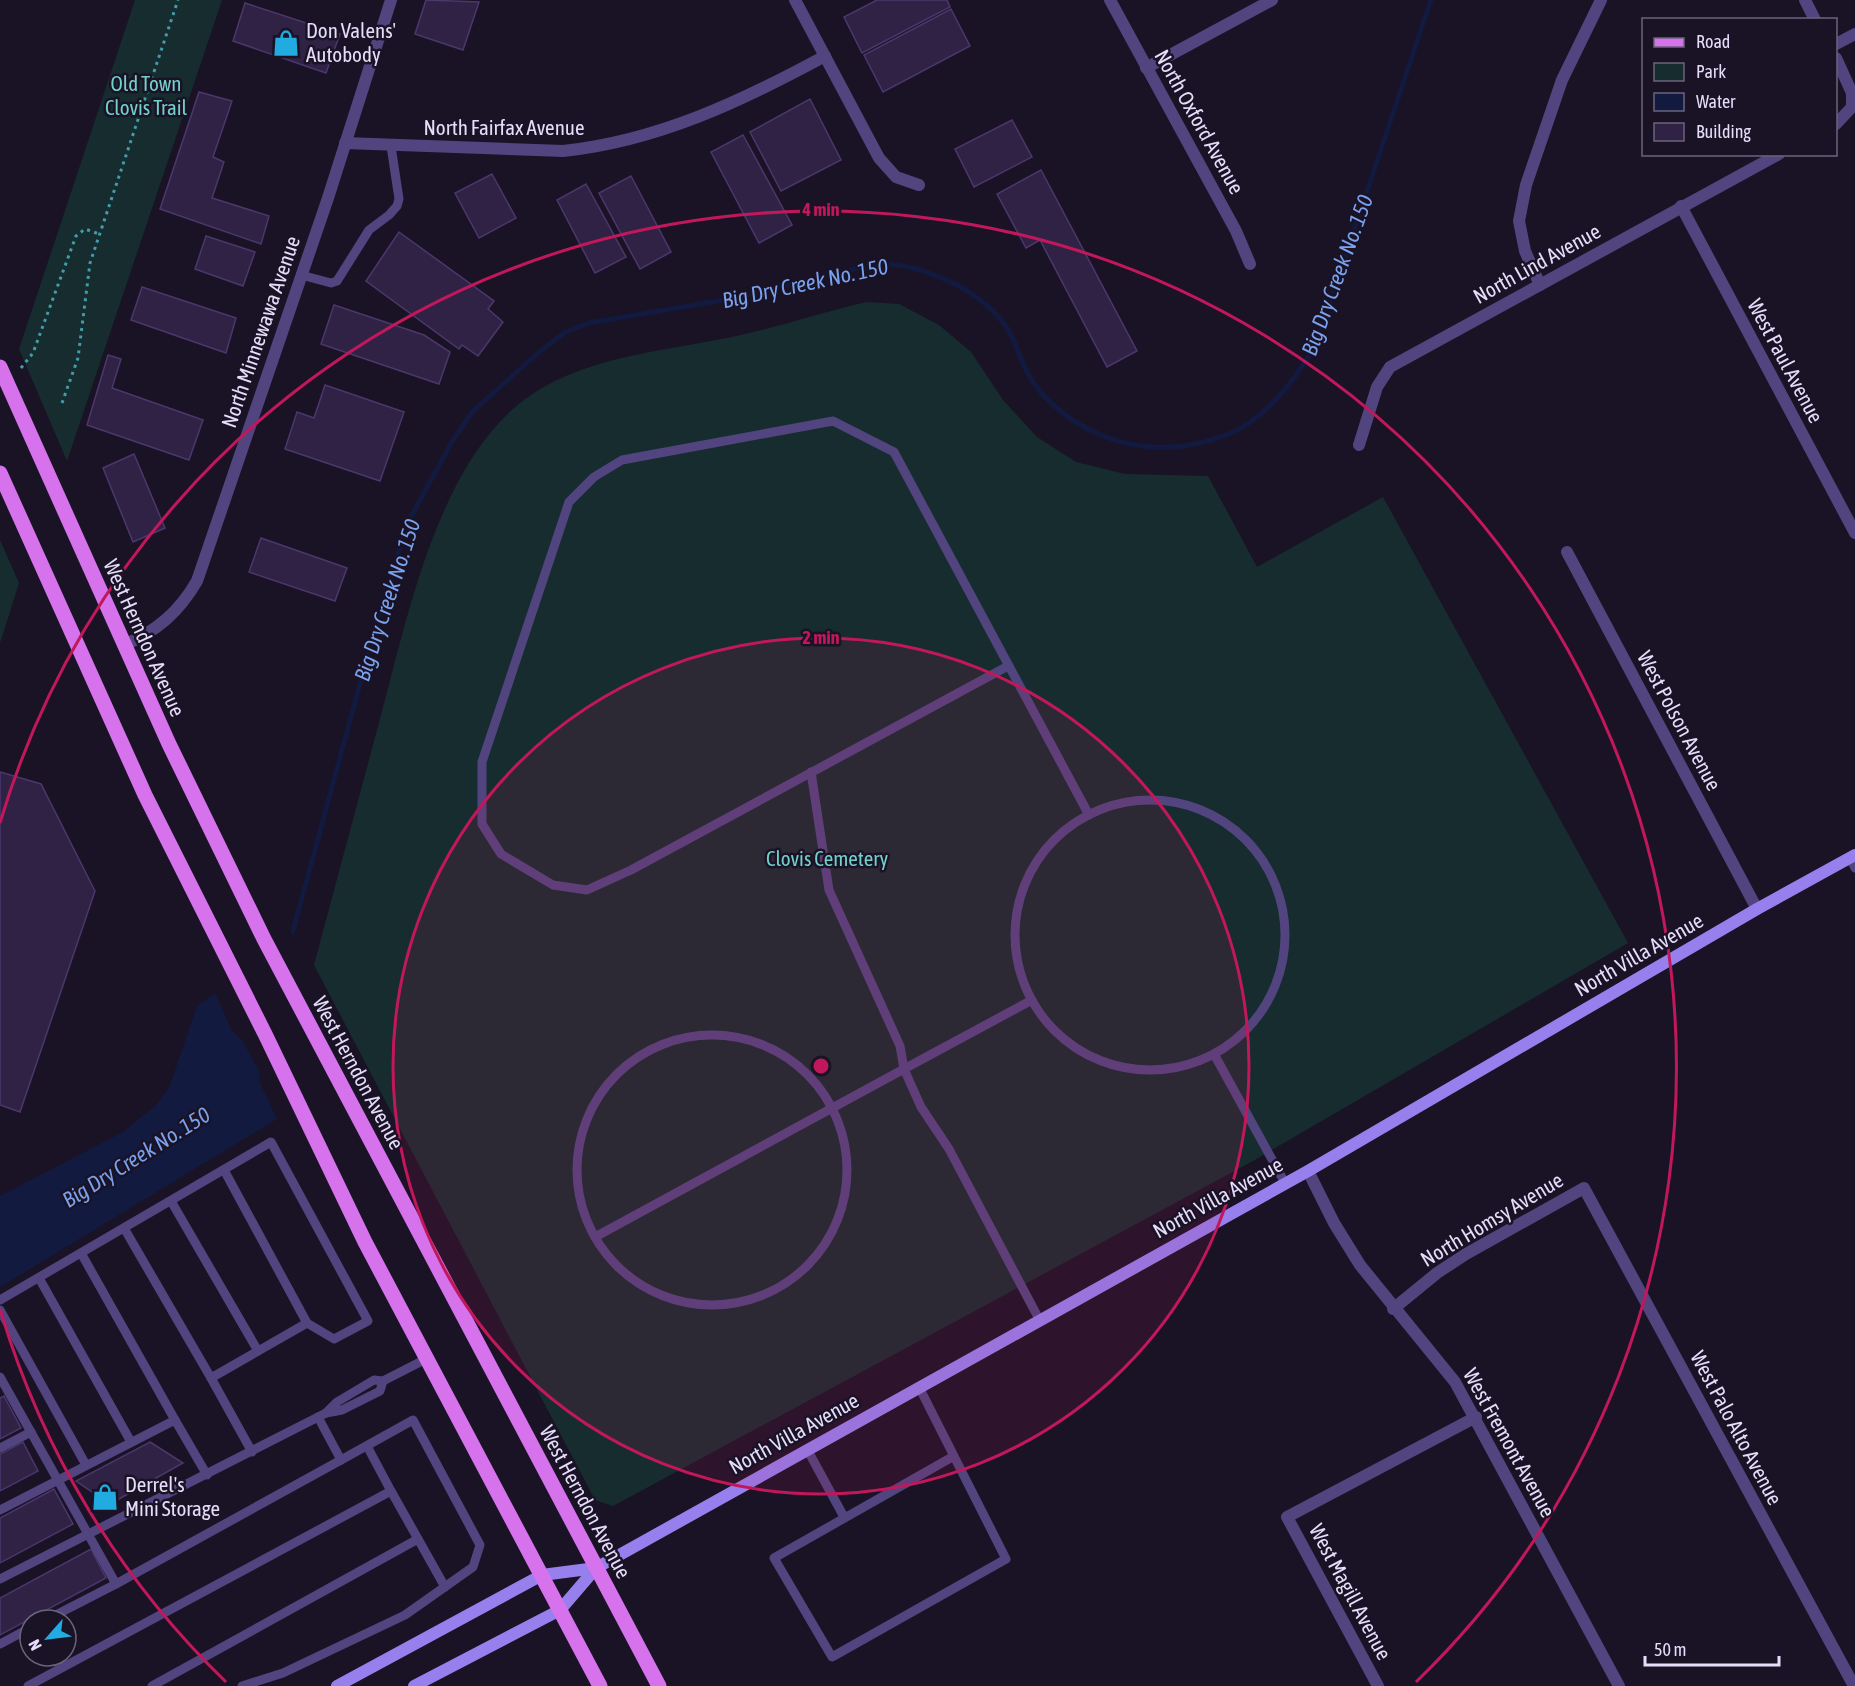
<svg xmlns="http://www.w3.org/2000/svg" width="1855" height="1686" font-family="'Asap Condensed',sans-serif">
	<style>
		.green { fill: #172c2f }
		.water { fill: #121a40 }
		.lines { fill: none; stroke-linecap: round; stroke-linejoin: round }
		.stream { stroke: #121a40; stroke-width: 5 }
		.building { fill: #2f2244; stroke: #4c376d; stroke-width: 1.5 }
		.path { stroke: #419dab; stroke-width: 3; stroke-dasharray: 3 4.5; stroke-linecap: butt }
		.service { stroke: #51447f; stroke-width: 9 }
		.minor { stroke: #51447f; stroke-width: 12 }
		.secondary { stroke: #9780ee; stroke-width: 12 }
		.primary { stroke: #d572ec; stroke-width: 15 }
		.ring { fill: none; stroke: #c2185b; stroke-width: 3 }
		.labels { text-anchor: middle; stroke-width: 5; stroke-linejoin: round; paint-order: stroke }
		.poi-label { font-size: 21px; fill: #e6ddfa; stroke: #1a1326; text-anchor: start }
		.park-label { font-size: 21px; fill: #72d1cb; stroke: #1a1326 }
		.street-label { font-size: 21px; fill: #e6ddfa; stroke: #1a1326 }
		.water-label { font-size: 22px; font-style: italic; fill: #79a1ed; stroke: #1a1326 }
		.centre { fill: #c2185b; stroke: #1a1326; stroke-width: 3 }
		.ring-label { font-size: 18px; text-anchor: middle; font-weight: bold; fill: #c2185b; stroke: #1a1326; stroke-width: 5; stroke-linejoin: round; paint-order: stroke }
	</style>
	<rect width="100%" height="100%" fill="#1a1326"/>
	<g class="green">
		<polygon points="135,0 222,0 67,461 19,349"/>
		<path d="M 867,302 L 899,304 L 939,325 L 971,352 L 1003,400 L 1037,437 L 1076,462 L 1125,474 L 1208,476 L 1257,567 L 1383,497 L 1628,943 L 1253,1161 L 613,1506 L 595,1500 L 314,965 C 335,887 356,808 377,730 C 406,626 436,459 531,395 C 593,353 674,351 745,334 C 786,325 826,311 867,302 Z"/>
		<polygon points="0,540 19,583 0,643"/>
	</g>
	<polygon class="water" points="215,993 232,1031 242,1040 259,1071 260,1083 277,1119 0,1287 0,1196 123,1132 155,1106 169,1088 197,1006"/>
	<g class="lines">
		<path class="stream" d="M 293,931 L 377,621 L 408,522 L 453,440 L 473,411 L 538,353 L 564,333 L 589,323 L 741,297 L 874,264 C 918,260 989,293 1010,333 C 1020,352 1024,373 1039,390 C 1082,440 1148,459 1211,440 C 1224,436 1238,431 1249,423 C 1277,403 1299,374 1316,344 L 1431,0"/>
	</g>
	<g class="building">
		<polygon points="426,0 479,2 463,50 415,34"/>
		<polygon points="877,0 947,0 950,7 862,53 844,17"/>
		<polygon points="245,3 340,34 326,73 233,41"/>
		<polygon points="951,9 970,46 883,92 864,55"/>
		<polygon points="199,92 232,101 213,157 224,162 212,198 269,216 261,244 160,209"/>
		<polygon points="810,99 841,160 781,191 750,132"/>
		<polygon points="1012,120 1032,157 974,187 955,149"/>
		<polygon points="743,135 792,225 759,243 711,152"/>
		<polygon points="1041,170 1137,351 1107,367 1040,240 1026,248 997,194"/>
		<polygon points="492,174 516,218 479,238 455,193"/>
		<polygon points="631,176 671,252 640,269 599,193"/>
		<polygon points="586,184 626,257 595,273 557,200"/>
		<polygon points="399,232 494,301 488,309 503,322 478,356 462,345 459,349 366,281"/>
		<polygon points="206,236 255,252 243,286 195,269"/>
		<polygon points="142,287 236,318 226,353 131,320"/>
		<polygon points="334,305 424,335 450,352 439,384 321,344"/>
		<polygon points="108,355 121,359 112,388 203,420 189,460 87,425"/>
		<polygon points="325,385 404,412 380,481 285,449 297,412 314,418"/>
		<polygon points="134,454 165,528 133,542 103,468"/>
		<polygon points="261,538 347,568 335,601 249,572"/>
		<polygon points="0,772 41,784 95,891 20,1112 0,1105"/>
		<polygon points="4,1396 21,1428 0,1439 0,1398"/>
		<polygon points="23,1442 38,1471 0,1491 0,1454"/>
		<polygon points="150,1442 183,1463 110,1504 76,1481"/>
		<polygon points="54,1489 73,1524 0,1563 0,1518"/>
		<polygon points="91,1549 106,1578 0,1635 0,1598"/>
	</g>
	<g class="lines">
		<g class="path">
			<polyline points="21,368 33,353 76,236 85,229 99,234"/>
			<polyline points="62,403 78,358 90,263 178,0"/>
		</g>
		<g class="service">
			<polyline points="301,275 331,283 337,281 369,230 389,215 397,206 399,199 391,146"/>
			<polyline points="1008,666 631,870 587,890 553,885 501,854 482,824 482,762 569,502 594,477 622,460 833,421 894,452 1089,815"/>
			<polyline points="811,772 829,890 900,1046 904,1069 1032,1000"/>
			<circle cx="1150" cy="935" r="135"/>
			<polyline points="1850,858 1855,868"/>
			<circle cx="712" cy="1170" r="135"/>
			<polyline points="1214,1054 1285,1183"/>
			<polyline points="171,1201 258,1351"/>
			<polyline points="124,1228 211,1378"/>
			<polyline points="595,1237 904,1069 921,1107 949,1149 1039,1319"/>
			<polyline points="81,1253 175,1420"/>
			<polyline points="39,1278 131,1442"/>
			<polyline points="0,1300 271,1142 368,1321 334,1339 307,1323 224,1170"/>
			<polyline points="0,1310 86,1465"/>
			<polyline points="0,1377 116,1584 46,1620"/>
			<polyline points="383,1381 380,1391 342,1410 326,1413 337,1402 374,1380 383,1381 426,1359"/>
			<polyline points="919,1387 1006,1559 832,1657 774,1558 954,1456"/>
			<polyline points="367,1446 391,1491"/>
			<polyline points="0,1448 31,1432"/>
			<polyline points="807,1449 844,1517"/>
			<polyline points="252,1452 211,1378 307,1323"/>
			<polyline points="0,1510 175,1420 207,1475"/>
			<polyline points="0,1579 326,1413"/>
			<polyline points="116,1584 341,1460 318,1417"/>
			<polyline points="0,1644 30,1628"/>
			<polyline points="28,1686 391,1491 445,1587"/>
			<polyline points="152,1686 418,1539"/>
			<polyline points="242,1686 283,1673 405,1615 473,1567 480,1545 413,1420 341,1460"/>
		</g>
		<g class="minor">
			<polyline points="795,0 879,158 896,177 919,185"/>
			<polyline points="1110,0 1236,231 1250,264"/>
			<polyline points="1805,0 1815,20"/>
			<polyline points="1836,44 1855,34"/>
			<polyline points="1836,58 1852,93 1852,107 1836,124"/>
			<polyline points="1146,68 1272,0"/>
			<path d="M 345,143 L 563,151 C 658,141 742,101 825,56"/>
			<polyline points="1681,206 1855,533"/>
			<polyline points="1540,285 1525,251 1519,221 1526,185 1562,80 1601,0"/>
			<polyline points="1359,445 1377,387 1390,367 1779,154"/>
			<polyline points="1567,552 1757,909"/>
			<path d="M 124,645 C 157,631 179,612 197,581 L 328,198 L 391,0"/>
			<polyline points="1308,1171 1334,1223 1360,1265 1455,1382 1619,1686"/>
			<polyline points="1393,1309 1437,1273 1466,1254 1584,1188 1854,1686"/>
			<polyline points="1378,1686 1287,1517 1476,1417"/>
		</g>
		<g class="secondary">
			<polyline points="337,1686 542,1575 596,1568"/>
			<polyline points="414,1686 560,1610 596,1568 1308,1171 1757,909 1855,855"/>
		</g>
		<g class="primary">
			<polyline points="0,367 169,744 264,939 659,1686"/>
			<polyline points="0,473 145,795 266,1036 365,1242 600,1686"/>
		</g>
	</g>
	<circle cx="821" cy="1066" r="428" fill="#c2185b" fill-opacity=".12"/>
	<g class="ring">
		<circle cx="821" cy="1066" r="428"/>
		<path d="M226 1682A856 856 0 0 1 0 1309M0 823A856 856 0 1 1 1416 1682"/>
	</g>
	<defs>
		<symbol id="shop-bare" viewBox="-9 -9 18 18"><path d="M-5-2.5h2.3a2.7 3.5 0 0 1 5.4 0H5L5.5 6h-11ZM-1.5-2.5h3a1.5 2.3 0 0 0-3 0Z" fill="#22abe1" stroke="#1a1326" stroke-width="2.5" paint-order="stroke"/></symbol>
	</defs>
	<g fill-rule="evenodd">
		<use href="#shop-bare" x="267" y="24" width="38" height="38"/>
		<use href="#shop-bare" x="86" y="1478" width="38" height="38"/>
	</g>
	<g class="labels">
		<g class="poi-label">
			<text x="306" y="38">Don Valens'<tspan x="306" dy="24">Autobody</tspan></text>
			<text x="125" y="1492">Derrel's<tspan x="125" dy="24">Mini Storage</tspan></text>
		</g>
		<g class="park-label">
			<text x="146" y="91">Old Town<tspan x="146" dy="24">Clovis Trail</tspan></text>
			<text x="827" y="866">Clovis Cemetery</text>
		</g>
		<g class="street-label">
			<text transform="translate(1199 122) rotate(61)" y="7">North Oxford Avenue</text>
			<text x="504" y="135">North Fairfax Avenue</text>
			<text transform="translate(1537 264) rotate(-29)" y="7">North Lind Avenue</text>
			<text transform="translate(261 332) rotate(-71)" y="7">North Minnewawa Avenue</text>
			<text transform="translate(1785 361) rotate(62)" y="7">West Paul Avenue</text>
			<text transform="translate(144 638) rotate(66)" y="7">West Herndon Avenue</text>
			<text transform="translate(1679 721) rotate(62)" y="7">West Polson Avenue</text>
			<text transform="translate(1639 955) rotate(-30)" y="7">North Villa Avenue</text>
			<text transform="translate(358 1073) rotate(62)" y="7">West Herndon Avenue</text>
			<text transform="translate(1218 1198) rotate(-29)" y="7">North Villa Avenue</text>
			<text transform="translate(1492 1220) rotate(-31)" y="7">North Homsy Avenue</text>
			<text transform="translate(1736 1428) rotate(62)" y="7">West Palo Alto Avenue</text>
			<text transform="translate(794 1434) rotate(-29)" y="7">North Villa Avenue</text>
			<text transform="translate(1509 1443) rotate(61)" y="7">West Fremont Avenue</text>
			<text transform="translate(585 1502) rotate(62)" y="7">West Herndon Avenue</text>
			<text transform="translate(1350 1592) rotate(62)" y="7">West Magill Avenue</text>
		</g>
		<g class="water-label">
			<text transform="translate(1337 275) rotate(-70)" y="8">Big Dry Creek No. 150</text>
			<text transform="translate(805 283) rotate(-12)" y="8">Big Dry Creek No. 150</text>
			<text transform="translate(387 600) rotate(-72)" y="8">Big Dry Creek No. 150</text>
			<text transform="translate(136 1157) rotate(-32)" y="8">Big Dry Creek No. 150</text>
		</g>
	</g>
	<circle cx="821" cy="1066" r="9" class="centre"/>
	<g class="ring-label">
		<text x="821" y="216">4 min</text>
		<text x="821" y="644">2 min</text>
	</g>
	<rect x="1642" y="18" width="195" height="138" fill="#1a1326" stroke="#6c647b" stroke-width="1.5"/>
	<rect x="1654" y="38" width="30" height="9" fill="#d572ec" stroke="#6c647b" stroke-width="1.5"/>
	<text x="1696" y="48" font-size="18" fill="#e6ddfa">Road</text>
	<rect x="1654" y="63" width="30" height="18" fill="#172c2f" stroke="#6c647b" stroke-width="1.5"/>
	<text x="1696" y="78" font-size="18" fill="#e6ddfa">Park</text>
	<rect x="1654" y="93" width="30" height="18" fill="#121a40" stroke="#6c647b" stroke-width="1.5"/>
	<text x="1696" y="108" font-size="18" fill="#e6ddfa">Water</text>
	<rect x="1654" y="123" width="30" height="18" fill="#2f2244" stroke="#6c647b" stroke-width="1.5"/>
	<text x="1696" y="138" font-size="18" fill="#e6ddfa">Building</text>
	<g transform="translate(48 1638) rotate(242)"><circle r="28" fill="#1a1326" stroke="#6c647b" stroke-width="1.5"/>
	<path d="M0-4.5L10 22L0 15L-10 22Z" fill="#22abe1"/>
	<text y="-9" font-size="16" font-weight="bold" text-anchor="middle" fill="#e6ddfa">N</text>
	</g>
	<path d="M1645 1656v9h134v-9" fill="none" stroke="#e6ddfa" stroke-width="3"/>
	<text x="1654" y="1656" font-size="18" fill="#e6ddfa" stroke="#1a1326" stroke-width="4.5" paint-order="stroke">50 m</text>
</svg>
